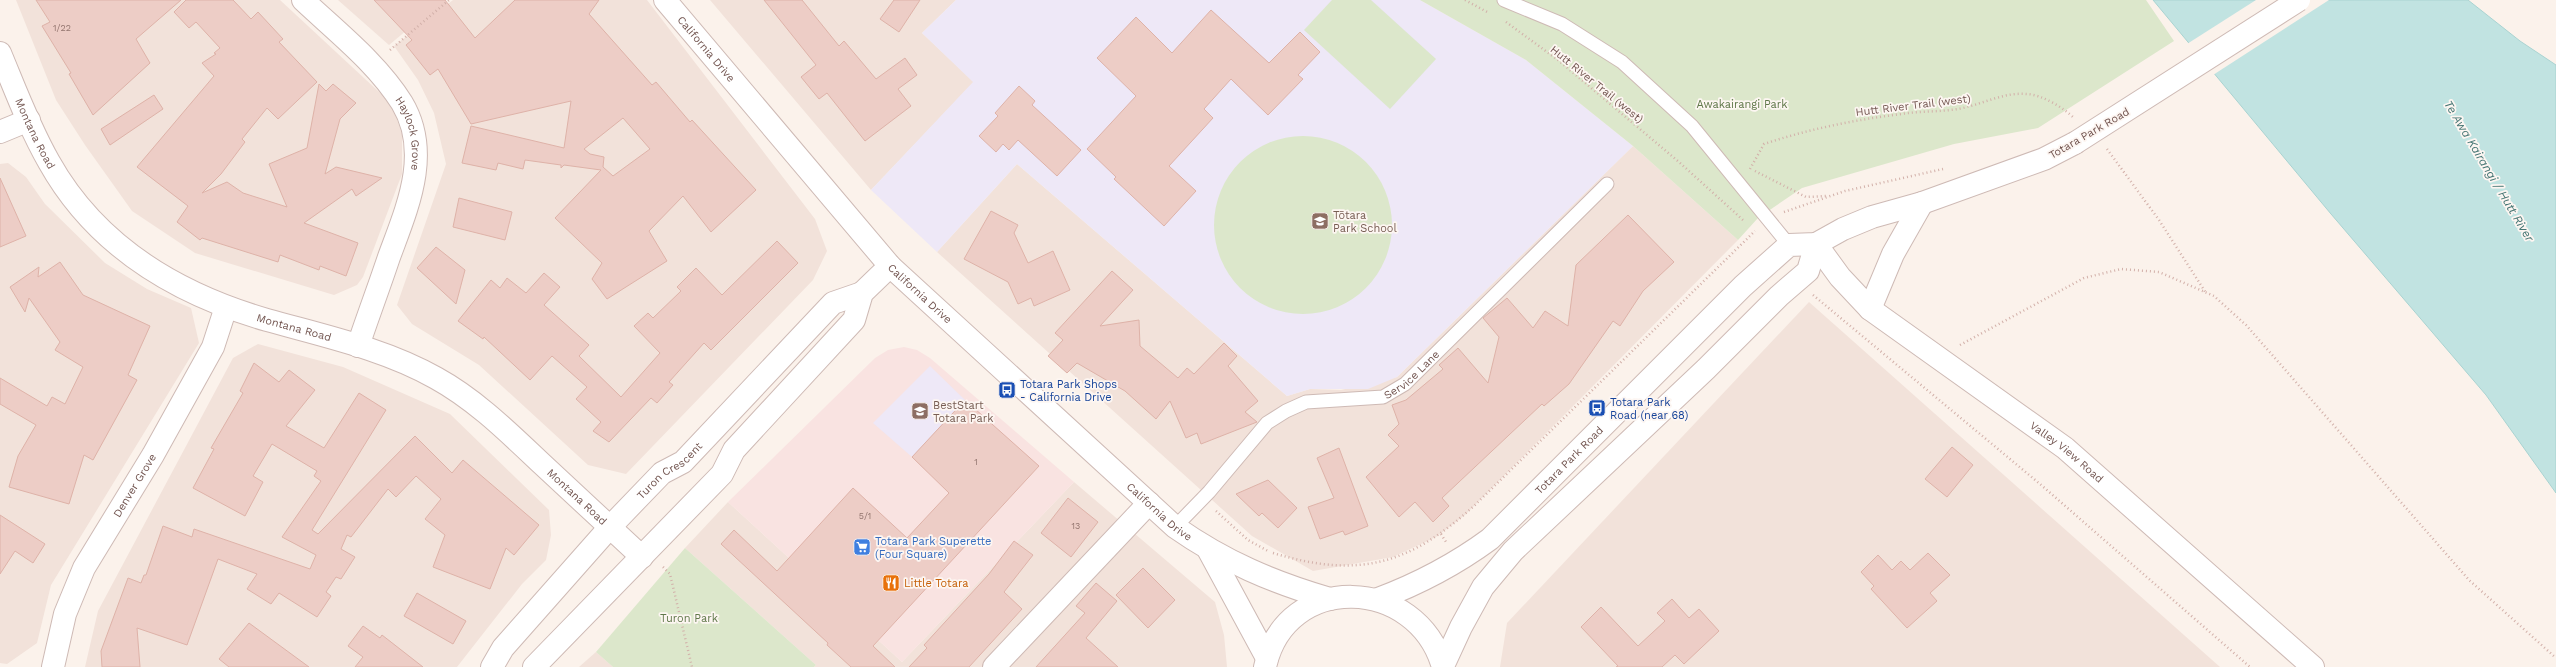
<svg xmlns="http://www.w3.org/2000/svg" width="2556" height="667" font-family="'Work Sans',sans-serif">
	<style>
		.residential { fill: #f2e2da }
		.commercial { fill: #f9e3e1 }
		.education { fill: #eee8f7 }
		.green { fill: #dce7cb }
		.water { fill: #c1e3e1; stroke: #a9d3d1 }
		.pier { fill: #fbf2eb }
		.building { fill: #edcdc6; stroke: #deb2a8; fill-rule: evenodd }
		.lines { fill: none; stroke-linecap: round; stroke-linejoin: round }
		.service-casing { stroke: #cebab5; stroke-width: 15 }
		.minor-casing { stroke: #cebab5; stroke-width: 24 }
		.tertiary-casing { stroke: #cebab5; stroke-width: 24 }
		.path { stroke: #d2b0a9; stroke-width: 2.5; stroke-dasharray: 1 3; stroke-linecap: butt }
		.service { stroke: #fff; stroke-width: 13 }
		.minor { stroke: #fff; stroke-width: 22 }
		.tertiary { stroke: #fff; stroke-width: 22 }
		.tertiary-bridge-casing { stroke: #cebab5; stroke-width: 24; stroke-linecap: butt }
		.tertiary-bridge { stroke: #fff; stroke-width: 22 }
		.labels { text-anchor: middle; stroke-width: 3.5; stroke-linejoin: round; paint-order: stroke }
		.number-label { font-size: 9px; fill: #92746e }
		.street-label { font-size: 11px; fill: #735651; stroke: #fdf6f2 }
		.park-label { font-size: 11px; fill: #60784a; stroke: #fdf6f2 }
		.education-label { font-size: 11px; fill: #785e54; stroke: #fdf6f2; text-anchor: start }
		.transit-label { font-size: 11px; fill: #164399; stroke: #fdf6f2; text-anchor: start }
		.shop-label { font-size: 11px; fill: #366cbe; stroke: #fdf6f2; text-anchor: start }
		.food-label { font-size: 11px; fill: #c56008; stroke: #fdf6f2; text-anchor: start }
		.water-label { font-size: 12px; font-style: italic; fill: #467674; stroke: #fdf6f2 }
	</style>
	<rect width="100%" height="100%" fill="#fbf2eb"/>
	<g class="residential">
		<polygon points="16,0 280,0 392,104 402,134 402,174 363,277 357,285 334,295 195,253 132,211 85,145 56,100"/>
		<polygon points="338,0 443,0 389,45"/>
		<polygon points="453,0 647,0 815,219 827,251 813,280 626,474 588,465 479,365 412,324 397,305 446,164 434,113 418,80 394,46"/>
		<polygon points="710,0 956,0 922,33 974,82 871,190"/>
		<polygon points="1633,146 1738,240 1465,515 1436,537 1393,557 1313,571 1252,536 937,252 1017,164 1287,396 1310,389 1341,390 1397,377"/>
		<polygon points="8,163 26,177 45,204 105,263 147,289 191,308 199,343 51,585 37,643 7,664 0,663 0,164"/>
		<polygon points="1809,302 2220,667 1500,667 1507,623"/>
		<polygon points="258,344 343,367 450,414 549,510 551,535 546,560 522,584 457,667 85,667 98,611 233,358"/>
		<polygon points="1074,482 1215,602 1224,635 1227,667 814,667 816,665 685,548 728,502 902,662"/>
		<polygon points="596,652 613,667 579,667"/>
	</g>
	<polygon class="commercial" points="904,347 917,350 930,358 1074,482 902,662 728,502 875,358 888,350"/>
	<g class="education">
		<polygon points="956,0 1420,0 1526,60 1633,146 1397,377 1368,389 1310,389 1287,396 1017,164 937,252 871,190 973,82 922,33"/>
		<polygon points="930,366 965,400 912,457 873,423"/>
	</g>
	<g class="green">
		<polygon points="1332,0 1371,0 1436,59 1390,109 1304,30"/>
		<polygon points="1420,0 2146,0 2174,41 2038,128 1954,144 1802,188 1758,218 1738,240 1633,146 1526,60"/>
		<circle cx="1303" cy="225" r="89"/>
		<polygon points="685,548 816,665 814,667 613,667 596,652"/>
	</g>
	<polygon class="water" points="2153,0 2468,0 2520,41 2556,65 2556,493 2486,395 2331,214"/>
	<polygon class="pier" points="2256,0 2329,0 2213,75 2187,44"/>
	<g class="building">
		<polygon points="36,0 181,0 136,39 150,63 93,115 69,74 71,73 42,26 50,22"/>
		<polygon points="186,0 233,0 251,19 258,12 283,39 279,42 317,82 278,119 267,108 242,139 245,142 221,174 202,193 227,182 243,193 287,207 269,164 307,148 319,84 326,91 333,84 356,103 340,119 325,174 336,167 382,178 356,196 352,189 304,223 358,243 346,276 320,266 319,270 280,255 278,262 202,238 200,240 177,222 188,206 137,167 214,76 202,63 216,54 214,53 220,48 196,22 189,28 174,12"/>
		<path d="M 374,0 L 445,0 L 475,38 L 515,0 L 599,0 L 589,14 L 652,85 L 656,82 L 690,122 L 692,120 L 756,190 L 711,232 L 683,196 L 649,231 L 667,261 L 607,299 L 592,279 L 602,263 L 555,218 L 601,170 L 564,165 L 561,168 L 561,165 L 525,160 L 523,169 L 498,163 L 496,170 L 462,163 L 471,126 L 564,148 L 571,101 L 471,124 L 438,69 L 430,75 L 406,45 L 412,40 ZM 623,118 L 650,149 L 613,176 L 603,167 L 604,157 L 590,154 L 584,149 Z"/>
		<polygon points="764,0 802,0 839,46 844,41 876,79 905,58 917,75 898,89 911,106 865,141 827,93 819,99 801,77 816,65"/>
		<polygon points="894,0 920,0 899,32 880,19"/>
		<polygon points="1211,10 1269,63 1300,32 1320,52 1298,75 1303,79 1268,115 1231,79 1204,109 1213,118 1169,166 1196,191 1164,226 1114,179 1116,177 1087,149 1136,96 1097,58 1136,17 1172,53"/>
		<polygon points="1019,86 1035,101 1032,105 1081,150 1057,176 1018,140 1009,150 1003,144 996,152 979,136 998,116 995,113"/>
		<polygon points="154,95 163,109 110,145 101,129"/>
		<polygon points="0,178 26,236 0,247"/>
		<polygon points="459,198 512,212 505,240 453,227"/>
		<polygon points="991,211 1018,225 1014,233 1028,263 1053,251 1070,290 1034,306 1031,298 1018,304 1008,282 964,259"/>
		<polygon points="1628,215 1674,262 1643,291 1620,326 1613,321 1569,384 1544,406 1542,404 1442,498 1449,506 1433,522 1415,502 1399,517 1366,477 1399,446 1388,435 1399,424 1392,405 1406,400 1443,369 1439,365 1458,348 1488,383 1499,337 1483,318 1507,298 1533,328 1545,311 1568,326 1576,265"/>
		<polygon points="777,241 798,263 711,350 704,343 669,382 673,385 657,403 651,398 609,442 593,431 601,422 576,399 587,387 552,356 530,380 484,337 483,339 458,321 491,280 500,288 507,278 526,293 544,273 560,287 544,305 589,345 579,356 621,397 660,353 634,326 648,313 653,318 681,291 677,287 696,268 722,295"/>
		<polygon points="436,247 465,270 456,304 417,268"/>
		<polygon points="60,262 83,295 150,326 128,375 137,380 93,460 84,455 69,504 9,487 18,456 36,425 0,404 0,378 47,406 52,397 65,404 83,367 55,350 60,342 29,298 25,312 10,287 39,267 38,277"/>
		<polygon points="1112,271 1133,290 1100,326 1139,320 1140,346 1178,378 1187,368 1194,374 1224,343 1237,356 1228,366 1258,401 1245,412 1257,422 1201,444 1197,433 1186,438 1170,401 1156,419 1125,391 1077,363 1067,373 1048,356 1063,340 1055,333"/>
		<polygon points="254,363 279,382 289,370 315,390 286,426 324,448 359,393 386,410 312,530 318,534 415,436 452,473 463,460 539,525 514,555 506,548 490,589 433,567 445,535 425,519 441,499 416,476 396,497 388,489 351,537 347,535 341,549 355,557 341,579 336,577 326,592 331,596 317,617 279,593 271,604 247,589 257,574 218,559 187,645 137,628 140,667 102,667 101,651 128,578 141,583 144,575 146,575 163,526 192,537 194,529 310,569 316,555 282,537 321,481 314,476 317,471 272,444 253,476 263,482 245,516 193,488 214,449 211,448 243,393 240,391"/>
		<polygon points="965,400 1039,466 873,646 895,667 851,667 827,645 828,643 721,544 734,530 777,571 853,488 907,538 949,493 912,457"/>
		<polygon points="1952,447 1973,465 1947,497 1925,479"/>
		<polygon points="1339,448 1368,526 1345,535 1343,531 1320,539 1308,507 1334,498 1317,458"/>
		<polygon points="1268,480 1297,508 1278,528 1262,513 1259,516 1236,494"/>
		<polygon points="1068,498 1098,522 1071,557 1041,533"/>
		<polygon points="0,515 45,544 33,563 15,551 0,574"/>
		<polygon points="1014,541 1033,555 1004,592 1022,609 969,667 909,667 927,648 924,645 989,574"/>
		<polygon points="1928,553 1950,575 1930,593 1937,601 1907,628 1871,589 1874,586 1861,572 1878,555 1892,570 1901,561 1910,570"/>
		<polygon points="1143,568 1175,600 1148,628 1116,595"/>
		<polygon points="1096,583 1117,601 1086,638 1118,667 1036,667 1085,613 1076,606"/>
		<polygon points="417,593 466,621 453,644 404,616"/>
		<polygon points="1672,599 1689,618 1699,609 1719,631 1684,664 1675,655 1662,667 1616,667 1618,666 1581,627 1601,607 1638,646 1665,621 1657,613"/>
		<polygon points="249,623 309,667 229,667 219,659"/>
		<polygon points="363,626 380,638 382,635 423,667 355,667 363,657 348,646"/>
	</g>
	<g class="lines">
		<defs>
			<g id="service">
				<polyline points="1504,0 1562,24 1622,62 1692,126 1789,245"/>
				<path id="s1" d="M 1175,527 L 1209,492 L 1267,423 L 1286,411 L 1306,402 L 1383,397 L 1405,384 L 1607,184"/>
			</g>
			<g id="minor">
				<path id="s2" d="M 303,0 C 337,32 377,63 402,103 C 432,153 407,208 389,257 C 379,287 368,316 358,346"/>
				<path id="s3" d="M 0,53 C 15,89 29,127 49,162 C 96,246 177,294 267,320 C 324,336 385,349 436,378 C 476,400 509,433 542,464 C 575,495 609,526 642,557"/>
				<polyline points="0,132 29,120"/>
				<path id="s4" d="M 1816,244 L 1840,277 L 1870,309 L 2065,448 L 2313,667"/>
				<polyline points="1870,309 1893,254 1922,203"/>
				<path id="s5" d="M 53,667 L 65,614 L 84,568 L 153,455 L 213,347 L 226,307"/>
				<path id="s6" d="M 492,667 L 503,648 L 610,527 L 662,473 L 683,462 L 833,303 L 862,293"/>
				<polyline points="534,667 722,474 734,450 854,320 862,293 890,266"/>
				<polyline points="994,667 1149,503"/>
			</g>
			<g id="tertiary">
				<path id="s7" d="M 665,0 L 890,266 L 1175,527 C 1225,562 1272,582 1330,599"/>
				<polyline points="1209,551 1267,658"/>
				<path id="s8" d="M 1378,599 C 1418,584 1456,564 1490,539 L 1743,286 L 1789,245 L 1816,244 L 1843,229 L 1872,217 L 1922,203 L 2044,159 L 2075,143"/>
				<polyline points="1443,666 1461,627 1483,587 1513,551 1706,369 1779,296 1808,271 1816,244"/>
				<path d="M 1265,667 C 1286,571 1417,576 1443,667"/>
			</g>
		</defs>
		<use href="#service" class="service-casing"/>
		<use href="#minor" class="minor-casing"/>
		<use href="#tertiary" class="tertiary-casing"/>
		<g class="path">
			<polyline points="1465,0 1489,13"/>
			<polyline points="1506,22 1558,60 1679,162 1743,220"/>
			<polyline points="390,50 449,0"/>
			<polyline points="2107,149 2159,220 2206,293"/>
			<path d="M 1750,169 L 1764,144 C 1809,129 1854,120 1901,114 C 1920,111 1939,112 1958,109 C 1981,105 2003,92 2026,94 C 2041,94 2064,108 2074,118"/>
			<polyline points="1755,171 1806,197 1827,196"/>
			<polyline points="1784,212 1845,191 1943,169"/>
			<polyline points="1813,295 2040,484 2250,667"/>
			<polyline points="1960,345 2084,278 2121,269 2159,272 2214,296 2246,325 2469,580 2556,658"/>
			<polyline points="1216,511 1248,540 1268,551"/>
			<polyline points="1441,534 1446,542"/>
			<path d="M 1273,553 C 1359,579 1409,565 1475,505 L 1755,231"/>
			<polyline points="663,567 670,574 692,667"/>
		</g>
		<use href="#service" class="service"/>
		<use href="#minor" class="minor"/>
		<use href="#tertiary" class="tertiary"/>
		<defs>
			<polyline id="tertiary-bridge" points="2075,143 2299,0"/>
		</defs>
		<use href="#tertiary-bridge" class="tertiary-bridge-casing"/>
		<use href="#tertiary-bridge" class="tertiary-bridge"/>
	</g>
	<defs>
		<symbol id="school-square" viewBox="-11 -11 22 22"><rect x="-9" y="-9" width="18" height="18" rx="4" fill="#8d6e63" stroke="#fdf6f2"/><path d="M0-5L7-2L0 1L-7-2ZM-4 1L0 2.5L4 1V4Q0 6-4 4Z" fill="#fff"/></symbol>
		<symbol id="bus-square" viewBox="-11 -11 22 22"><rect x="-9" y="-9" width="18" height="18" rx="4" fill="#1a4fb4" stroke="#fdf6f2"/><path d="M-5-6H5V4H4V6H2V4H-2V6H-4V4H-5ZM-3.5-4V0h7V-4ZM-3.5 1.2v1.5H-2V1.2ZM2 1.2v1.5H3.5V1.2Z" fill="#fff"/></symbol>
		<symbol id="supermarket-square" viewBox="-11 -11 22 22"><rect x="-9" y="-9" width="18" height="18" rx="4" fill="#3f7fe0" stroke="#fdf6f2"/><path d="M-6-5.5h2.5l.6 2H6L4.5 2H-2.5L-4.4-4H-6ZM-1.5 3.2a1.3 1.3 0 1 0 .1 0ZM3 3.2a1.3 1.3 0 1 0 .1 0Z" fill="#fff"/></symbol>
		<symbol id="restaurant-square" viewBox="-11 -11 22 22"><rect x="-9" y="-9" width="18" height="18" rx="4" fill="#e8710a" stroke="#fdf6f2"/><path d="M-5-6h1v4h1v-4h1v4h1v-4h1v5L-1.5 .5V6h-2V.5L-5-1ZM5-6V6H3V1.5H1.5Q1.5-4 5-6Z" fill="#fff"/></symbol>
	</defs>
	<g fill-rule="evenodd">
		<use href="#school-square" x="1310" y="211" width="20" height="20"/>
		<use href="#bus-square" x="997" y="380" width="20" height="20"/>
		<use href="#bus-square" x="1587" y="398" width="20" height="20"/>
		<use href="#school-square" x="910" y="401" width="20" height="20"/>
		<use href="#supermarket-square" x="852" y="537" width="20" height="20"/>
		<use href="#restaurant-square" x="881" y="573" width="20" height="20"/>
	</g>
	<g class="labels">
		<g class="number-label">
			<text x="62" y="31">1/22</text>
			<text x="976" y="465">1</text>
			<text x="865" y="519">5/1</text>
			<text x="1076" y="529">13</text>
		</g>
		<g class="street-label">
			<text dy="4" stroke="none"><textPath href="#s7" startOffset="64">California Drive</textPath></text>
			<text transform="translate(1597 84) rotate(39)" y="4">Hutt River Trail (west)</text>
			<text transform="translate(1913 105) rotate(-7)" y="4">Hutt River Trail (west)</text>
			<text dy="4" stroke="none"><textPath href="#s3" startOffset="88">Montana Road</textPath></text>
			<text transform="translate(2089 133) rotate(-30)" y="4">Totara Park Road</text>
			<text dy="4" stroke="none"><textPath href="#s2" startOffset="175">Haylock Grove</textPath></text>
			<text dy="4" stroke="none"><textPath href="#s7" startOffset="389">California Drive</textPath></text>
			<text dy="4" stroke="none"><textPath href="#s3" startOffset="424">Montana Road</textPath></text>
			<text dy="4" stroke="none"><textPath href="#s1" startOffset="297">Service Lane</textPath></text>
			<text dy="4" stroke="none"><textPath href="#s4" startOffset="328">Valley View Road</textPath></text>
			<text dy="4" stroke="none"><textPath href="#s8" startOffset="239">Totara Park Road</textPath></text>
			<text dy="4" stroke="none"><textPath href="#s6" startOffset="266">Turon Crescent</textPath></text>
			<text dy="4" stroke="none"><textPath href="#s5" startOffset="201">Denver Grove</textPath></text>
			<text dy="4" stroke="none"><textPath href="#s3" startOffset="760">Montana Road</textPath></text>
			<text dy="4" stroke="none"><textPath href="#s7" startOffset="713">California Drive</textPath></text>
		</g>
		<g class="park-label">
			<text x="1742" y="108">Awakairangi Park</text>
			<text x="689" y="622">Turon Park</text>
		</g>
		<g class="education-label">
			<text x="1333" y="219">Tōtara<tspan x="1333" dy="13">Park School</tspan></text>
			<text x="933" y="409">BestStart<tspan x="933" dy="13">Totara Park</tspan></text>
		</g>
		<g class="transit-label">
			<text x="1020" y="388">Totara Park Shops<tspan x="1020" dy="13">- California Drive</tspan></text>
			<text x="1610" y="406">Totara Park<tspan x="1610" dy="13">Road (near 68)</tspan></text>
		</g>
		<g class="shop-label">
			<text x="875" y="545">Totara Park Superette<tspan x="875" dy="13">(Four Square)</tspan></text>
		</g>
		<g class="food-label">
			<text x="904" y="587">Little Totara</text>
		</g>
		<g class="water-label">
			<text transform="translate(2489 171) rotate(59)" y="4">Te Awa Kairangi / Hutt River</text>
		</g>
	</g>
</svg>
